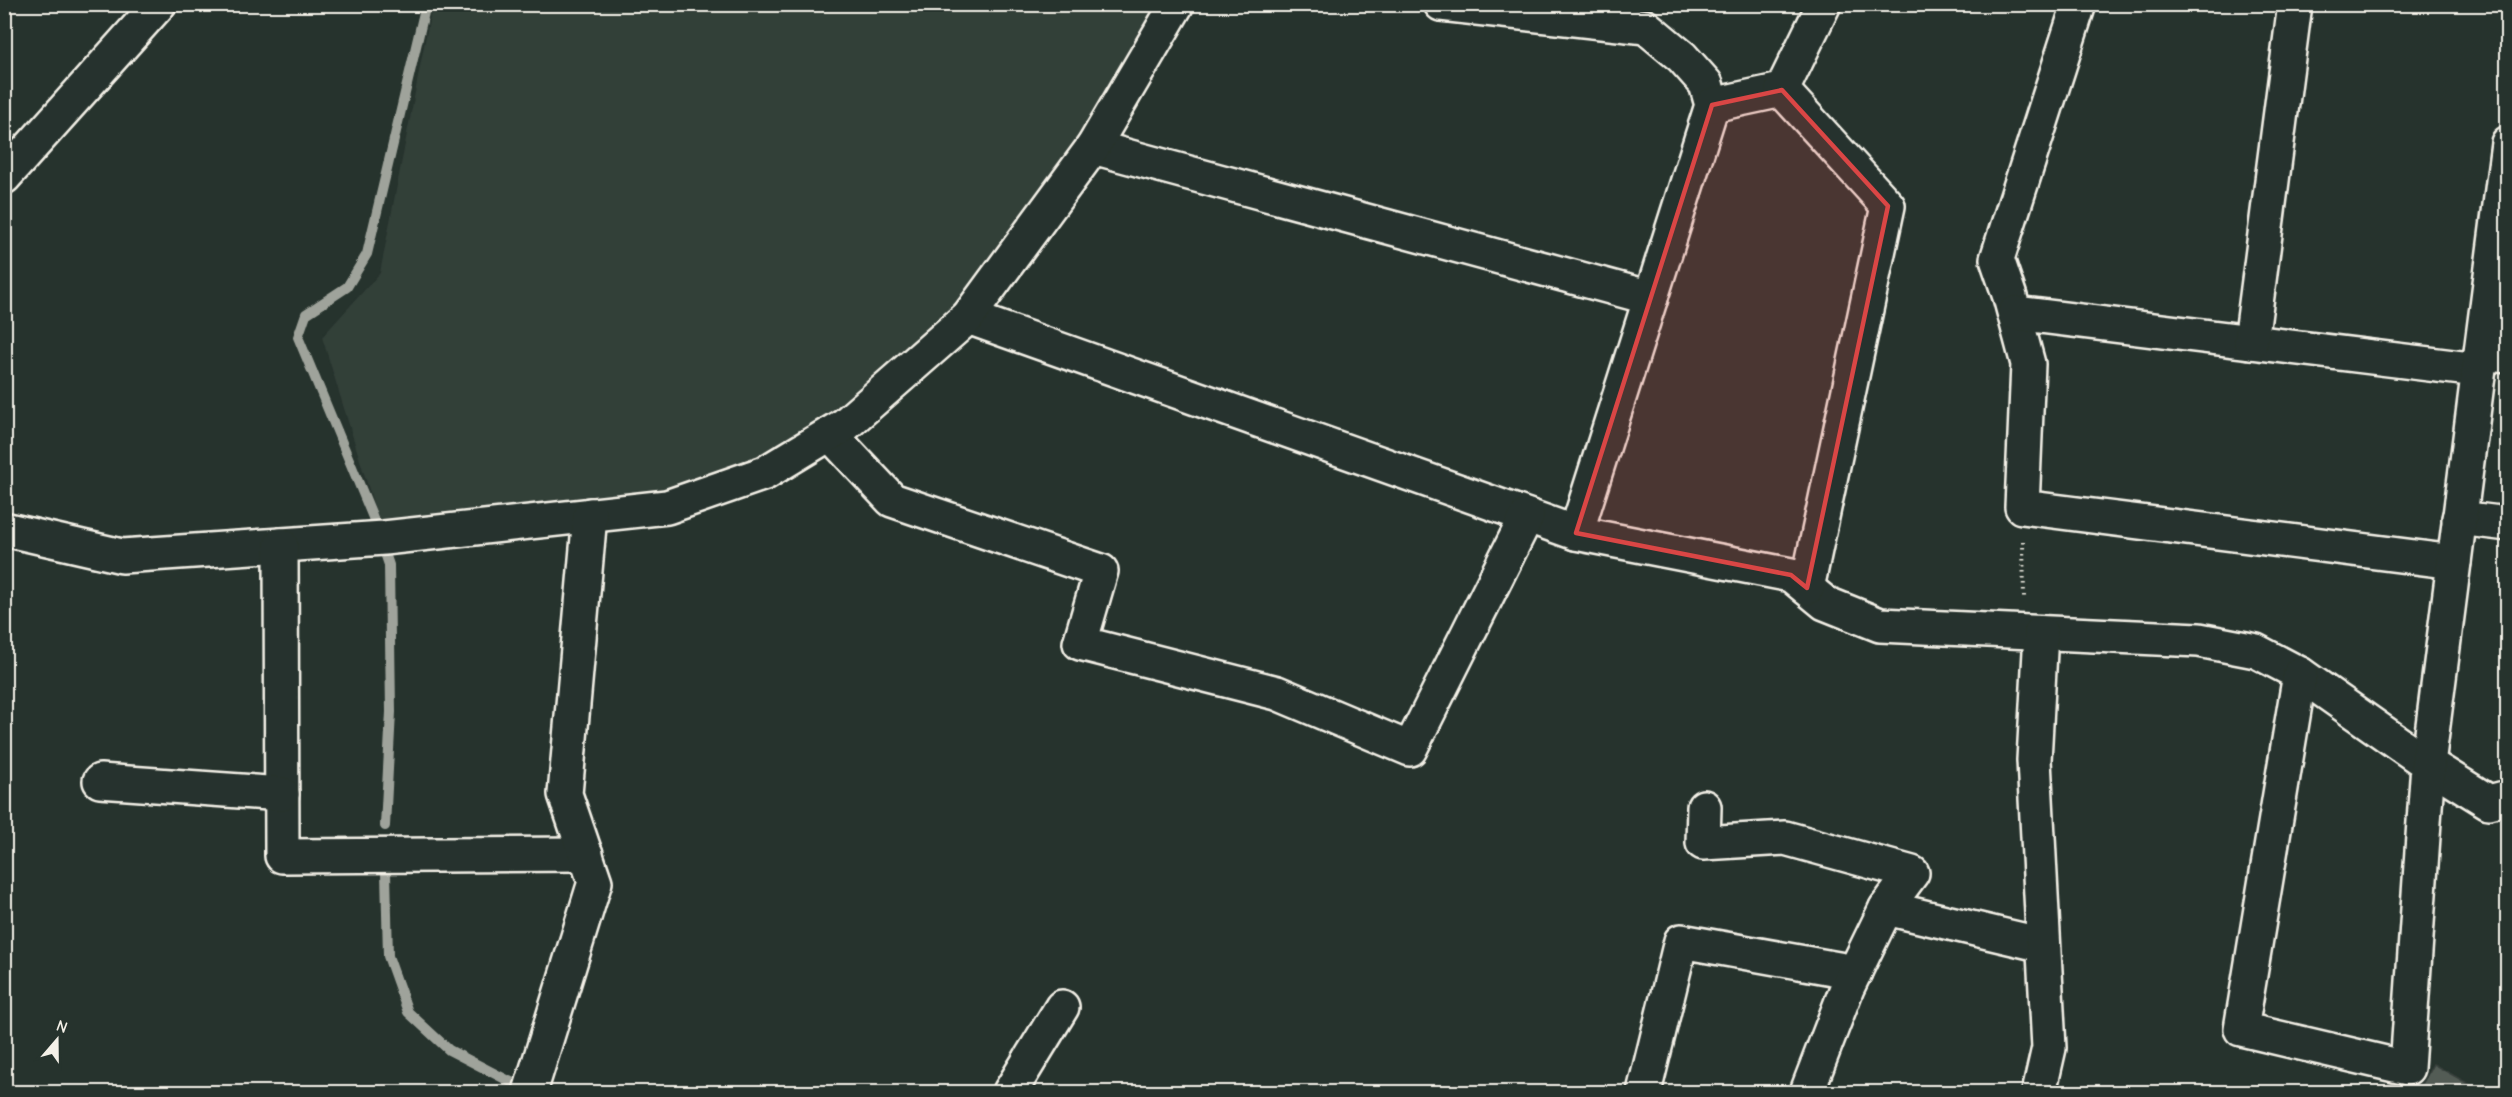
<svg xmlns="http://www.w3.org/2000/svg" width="2512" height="1097" font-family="'Comic Neue',sans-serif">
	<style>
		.built { fill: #333f39 }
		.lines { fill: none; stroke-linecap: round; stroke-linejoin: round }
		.stream { stroke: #9fa39b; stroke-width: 10 }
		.building { fill: #525c55; stroke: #39403c; stroke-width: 1.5 }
		.minor-casing { stroke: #f4f1e8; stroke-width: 38 }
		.major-casing { stroke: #f4f1e8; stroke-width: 38 }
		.path { stroke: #f4f1e8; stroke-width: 4; stroke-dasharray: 1.5 4.5; stroke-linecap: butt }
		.minor { stroke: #26332d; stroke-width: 33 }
		.major { stroke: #26332d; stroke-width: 33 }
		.marked { fill: #da4645; fill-opacity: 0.2; stroke: #da4645; stroke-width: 4.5; stroke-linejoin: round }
	</style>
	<rect width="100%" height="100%" fill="#26332d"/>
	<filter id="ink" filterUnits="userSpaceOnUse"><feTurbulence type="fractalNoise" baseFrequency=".0167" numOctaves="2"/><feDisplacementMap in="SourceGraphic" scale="12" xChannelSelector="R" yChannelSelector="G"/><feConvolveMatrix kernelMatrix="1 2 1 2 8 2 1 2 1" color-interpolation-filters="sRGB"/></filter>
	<g filter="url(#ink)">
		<polygon class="built" points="432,5 1177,5 968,317 846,424 667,507 384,538 322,337 380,273"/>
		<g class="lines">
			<g class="stream">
				<polyline points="385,826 391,712 389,565 372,515 298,337 306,314 347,287 367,254 426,4"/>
				<polyline points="386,872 388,956 408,1012 449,1050 515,1084"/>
			</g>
		</g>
		<polygon class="building" points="2433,1064 2476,1088 2473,1092 2418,1092"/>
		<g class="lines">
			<defs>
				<g id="minor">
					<polyline points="1441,4 1646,27 1682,57 1706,84 1712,105 1576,533"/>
					<polyline points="2079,4 1997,259 2010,297 2028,364 2022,507 2454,562"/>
					<polyline points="1712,105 1782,90"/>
					<polyline points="1093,147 1651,298"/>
					<polyline points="2015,313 2478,370"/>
					<polyline points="968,317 1576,533 1791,575 1825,603 1880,625 2199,640 2256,651 2300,674 2428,764 2489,802 2508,797"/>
					<polyline points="2251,342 2295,4"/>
					<polyline points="2481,353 2508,356"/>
					<polyline points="830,434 892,500 1101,571 1080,643 1277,693 1410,749 1527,516"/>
					<polyline points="2459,518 2508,524"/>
					<polyline points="4,529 122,556 384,538 667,507 765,473 846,424 968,317 1093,147 1177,4"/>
					<polyline points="281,545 282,856 586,854"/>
					<polyline points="1807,588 1888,206 1782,90 1824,4"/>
					<polyline points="2300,674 2241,1029 2407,1068 2428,764 2508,143"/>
					<polyline points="100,781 282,794"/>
					<polyline points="1704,807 1703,843 1785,838 1912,873 1886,908 2043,945"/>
					<polyline points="530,1092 595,882 565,794 590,515"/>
					<polyline points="1010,1092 1062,1007"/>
					<polyline points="1644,1092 1681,941 1855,972"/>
					<polyline points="1807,1092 1847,988 1886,908"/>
					<polyline points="2039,1092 2049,1048 2034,760 2041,633"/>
				</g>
				<polyline id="major" points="4,177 159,4"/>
			</defs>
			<use href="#minor" class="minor-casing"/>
			<use href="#major" class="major-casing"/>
			<polyline class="path" points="2023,541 2024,597"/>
			<use href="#minor" class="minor"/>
			<use href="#major" class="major"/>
		</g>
	</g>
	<path class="marked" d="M 1782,90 L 1888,206 L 1807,588 L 1791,575 L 1576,533 L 1712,105 Z"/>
	<rect width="2512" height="1097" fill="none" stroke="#26332d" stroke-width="24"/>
	<rect x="12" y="12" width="2488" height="1073" fill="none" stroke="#f4f1e8" stroke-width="2" filter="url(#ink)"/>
	<g transform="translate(57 1040) rotate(20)" stroke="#26332d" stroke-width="4.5" paint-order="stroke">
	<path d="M0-4.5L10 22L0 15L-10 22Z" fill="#f4f1e8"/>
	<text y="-9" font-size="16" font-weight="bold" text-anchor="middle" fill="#f4f1e8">N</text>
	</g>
</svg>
